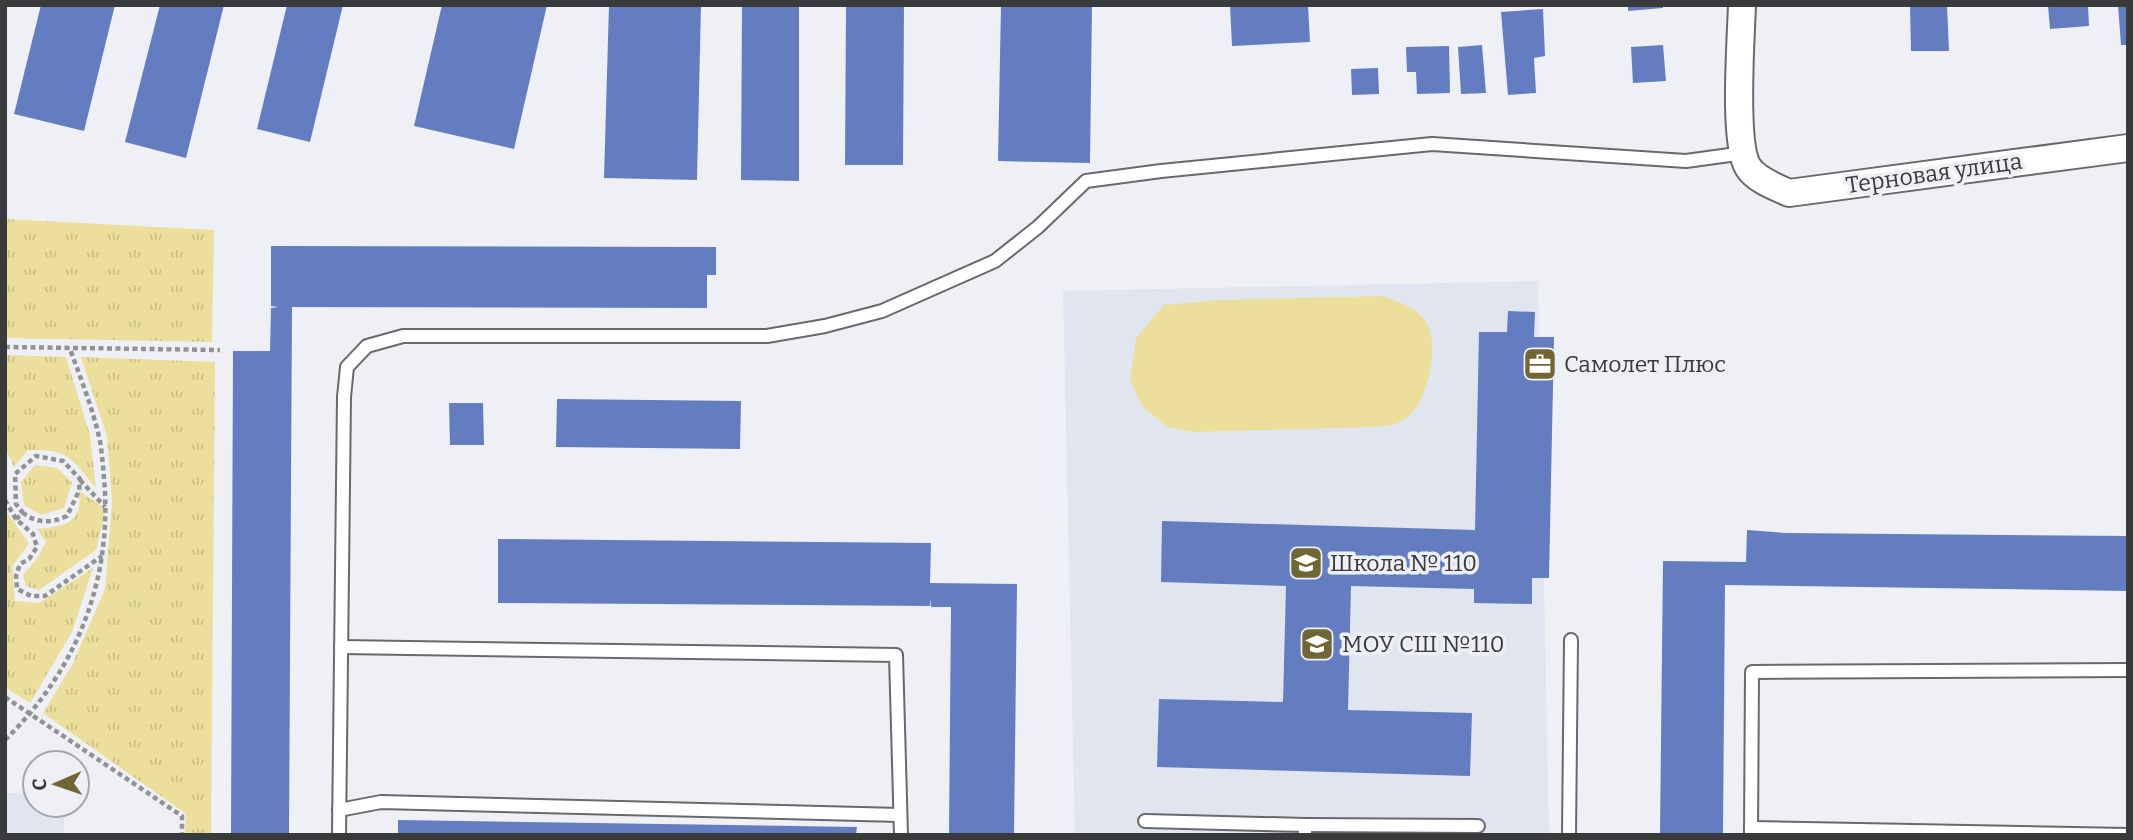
<svg xmlns="http://www.w3.org/2000/svg" width="2133" height="840" font-family="Bitter,serif">
	<style>
		.built { fill: #e0e5f0 }
		.grass { fill: url(#grass-tufts) }
		.park { fill: #ebdf9b }
		.building { fill: #647dc1 }
		.lines { fill: none; stroke-linecap: round; stroke-linejoin: round }
		.service-casing { stroke: #67696d; stroke-width: 16 }
		.minor-casing { stroke: #67696d; stroke-width: 30 }
		.path { stroke: #919296; stroke-width: 4.5; stroke-dasharray: 5 3.5; stroke-linecap: butt }
		.service { stroke: #fff; stroke-width: 12 }
		.minor { stroke: #fff; stroke-width: 26 }
		.labels { text-anchor: middle; stroke-width: 7; stroke-linejoin: round; paint-order: stroke }
		.street-label { font-size: 23px; fill: #393a3c; stroke: #eef0f5 }
		.poi-label { font-size: 23px; fill: #393a3c; stroke: #eef0f5; text-anchor: start }
	</style>
	<defs>
		<pattern id="grass-tufts" width="24" height="20" patternUnits="userSpaceOnUse" patternTransform="scale(1.75)"><rect width="24" height="20" fill="#ebdf9b"/><path d="M3 7l-1-3M5 7V3M7 7l1-3M15 17l-1-3M17 17v-4M19 17l1-3" fill="none" stroke="#cac086"/></pattern>
	</defs>
	<rect width="100%" height="100%" fill="#eef0f5"/>
	<g class="built">
		<polygon points="1538,281 1549,835 1075,835 1063,291"/>
		<polygon points="5,793 35,793 35,805 64,805 64,835 5,835"/>
	</g>
	<g class="grass">
		<polygon points="5,219 214,230 212,342 5,338"/>
		<path d="M 5,355 L 66,357 L 90,435 L 96,488 C 71,458 69,449 28,450 L 14,467 L 5,448 Z"/>
		<polygon points="81,357 215,362 211,835 185,835 186,814 43,713 72,665 105,589 112,502 107,436"/>
		<polygon points="35,465 57,468 72,482 64,508 42,515 24,505 21,482"/>
		<path d="M 79,491 L 106,509 L 96,550 L 39,590 L 26,586 L 23,575 L 36,560 L 46,542 L 37,529 C 65,526 83,524 79,491 Z"/>
		<polygon points="5,510 29,543 12,567 15,601 39,603 93,568 72,632 30,703 5,687"/>
	</g>
	<path class="park" d="M 1382,296 C 1399,302 1422,309 1429,328 C 1438,353 1427,408 1402,421 C 1395,425 1384,426 1376,427 L 1193,432 L 1167,427 L 1142,406 L 1130,380 L 1136,338 L 1164,305 L 1218,300 Z"/>
	<g class="building">
		<polygon points="41,5 115,5 84,131 14,114"/>
		<polygon points="160,5 224,5 186,158 125,142"/>
		<polygon points="287,5 343,5 310,142 257,129"/>
		<polygon points="442,5 547,5 514,149 414,126"/>
		<polygon points="609,5 701,5 697,180 604,178"/>
		<polygon points="742,5 799,5 799,181 741,180"/>
		<polygon points="846,5 904,5 903,165 845,165"/>
		<polygon points="1001,5 1092,5 1090,163 998,161"/>
		<polygon points="1230,5 1308,5 1310,42 1232,46"/>
		<polygon points="1628,5 1663,5 1663,8 1628,11"/>
		<polygon points="1910,5 1947,5 1949,51 1911,51"/>
		<polygon points="2048,5 2088,5 2089,26 2050,29"/>
		<polygon points="2118,5 2128,5 2128,45 2121,45"/>
		<polygon points="1543,9 1545,56 1534,58 1536,93 1508,95 1501,12"/>
		<polygon points="1482,45 1486,93 1461,94 1458,47"/>
		<polygon points="1663,45 1666,81 1633,83 1631,47"/>
		<polygon points="1449,46 1450,93 1417,94 1416,72 1407,72 1406,47"/>
		<polygon points="1378,68 1379,94 1352,95 1351,69"/>
		<polygon points="271,246 716,247 716,275 707,275 707,308 292,307 289,835 231,835 233,351 270,351 271,308 278,307 271,306"/>
		<polygon points="1508,311 1535,312 1534,337 1554,337 1549,578 1532,578 1532,604 1474,603 1474,589 1351,586 1348,710 1472,713 1470,776 1157,767 1159,699 1283,702 1286,586 1161,582 1162,521 1475,530 1479,332 1507,332"/>
		<polygon points="557,399 741,401 740,449 556,447"/>
		<polygon points="449,403 483,403 484,445 450,445"/>
		<polygon points="1747,530 1785,533 2128,536 2128,591 1725,585 1723,833 1660,833 1663,561 1746,562"/>
		<polygon points="498,539 931,543 930,583 1017,584 1014,835 949,835 951,607 931,607 930,598 930,606 498,603"/>
		<polygon points="398,820 857,827 856,835 398,835"/>
	</g>
	<g class="lines">
		<defs>
			<g id="service">
				<polyline points="341,647 896,655 901,835"/>
				<polyline points="339,810 381,802 900,815"/>
				<polyline points="1145,821 1305,825 1305,835"/>
				<polyline points="1305,825 1478,826"/>
				<polyline points="1751,828 2128,835"/>
				<polyline points="339,835 344,397 347,367 367,346 403,336 767,336 825,326 882,311 995,261 1038,227 1086,181 1161,171 1432,144 1686,161 1744,153"/>
				<polyline points="1569,835 1571,640"/>
				<polyline points="1751,835 1752,672 2128,670"/>
			</g>
			<path id="minor" d="M 1742,5 C 1741,38 1733,143 1748,167 C 1756,180 1776,187 1789,193 L 2128,148"/>
		</defs>
		<use href="#service" class="service-casing"/>
		<use href="#minor" class="minor-casing"/>
		<g class="path">
			<polyline points="5,347 220,350"/>
			<polyline points="80,480 105,507"/>
			<polyline points="5,500 16,519 33,534 37,547 29,559 20,564 16,576 17,589 31,596 45,596 102,556"/>
			<path d="M 16,519 L 23,513 C 38,524 51,523 67,516 L 79,491 L 80,479 L 63,461 L 36,456 L 15,474 L 16,504 L 23,513"/>
			<polyline points="5,697 182,816 182,835"/>
			<path d="M 5,740 C 77,670 113,579 104,478 C 103,466 102,453 100,441 C 93,409 81,379 70,349"/>
		</g>
		<use href="#service" class="service"/>
		<use href="#minor" class="minor"/>
	</g>
	<defs>
		<symbol id="office-square" viewBox="-11 -11 22 22"><rect x="-9" y="-9" width="18" height="18" rx="4" fill="#716734" stroke="#eef0f5"/><path d="M-6-3h4V-5.5h4V-3h4V5H-6ZM-1-4.5V-3h2v-1.5ZM-6 0V1H6V0Z" fill="#fff"/></symbol>
		<symbol id="school-square" viewBox="-11 -11 22 22"><rect x="-9" y="-9" width="18" height="18" rx="4" fill="#716734" stroke="#eef0f5"/><path d="M0-5L7-2L0 1L-7-2ZM-4 1L0 2.5L4 1V4Q0 6-4 4Z" fill="#fff"/></symbol>
	</defs>
	<g fill-rule="evenodd">
		<use href="#office-square" x="1521" y="345" width="38" height="38"/>
		<use href="#school-square" x="1287" y="544" width="38" height="38"/>
		<use href="#school-square" x="1298" y="625" width="38" height="38"/>
	</g>
	<g class="labels">
		<g class="street-label">
			<text transform="translate(1934 173) rotate(-8)" y="8">Терновая улица</text>
		</g>
		<g class="poi-label">
			<text x="1564" y="372">Самолет Плюс</text>
			<text x="1330" y="571">Школа № 110</text>
			<text x="1342" y="652">МОУ СШ №110</text>
		</g>
	</g>
	<rect width="2133" height="840" fill="none" stroke="#393a3c" stroke-width="14"/>
	<g transform="translate(56 784) rotate(268)"><circle r="33" fill="#eef0f5" stroke="#a6a7ab" stroke-width="2"/>
	<path d="M0-5L12 26L0 18L-12 26Z" fill="#716734"/>
	<text y="-10" font-size="19" font-weight="bold" text-anchor="middle" fill="#393a3c">С</text>
	</g>
</svg>
